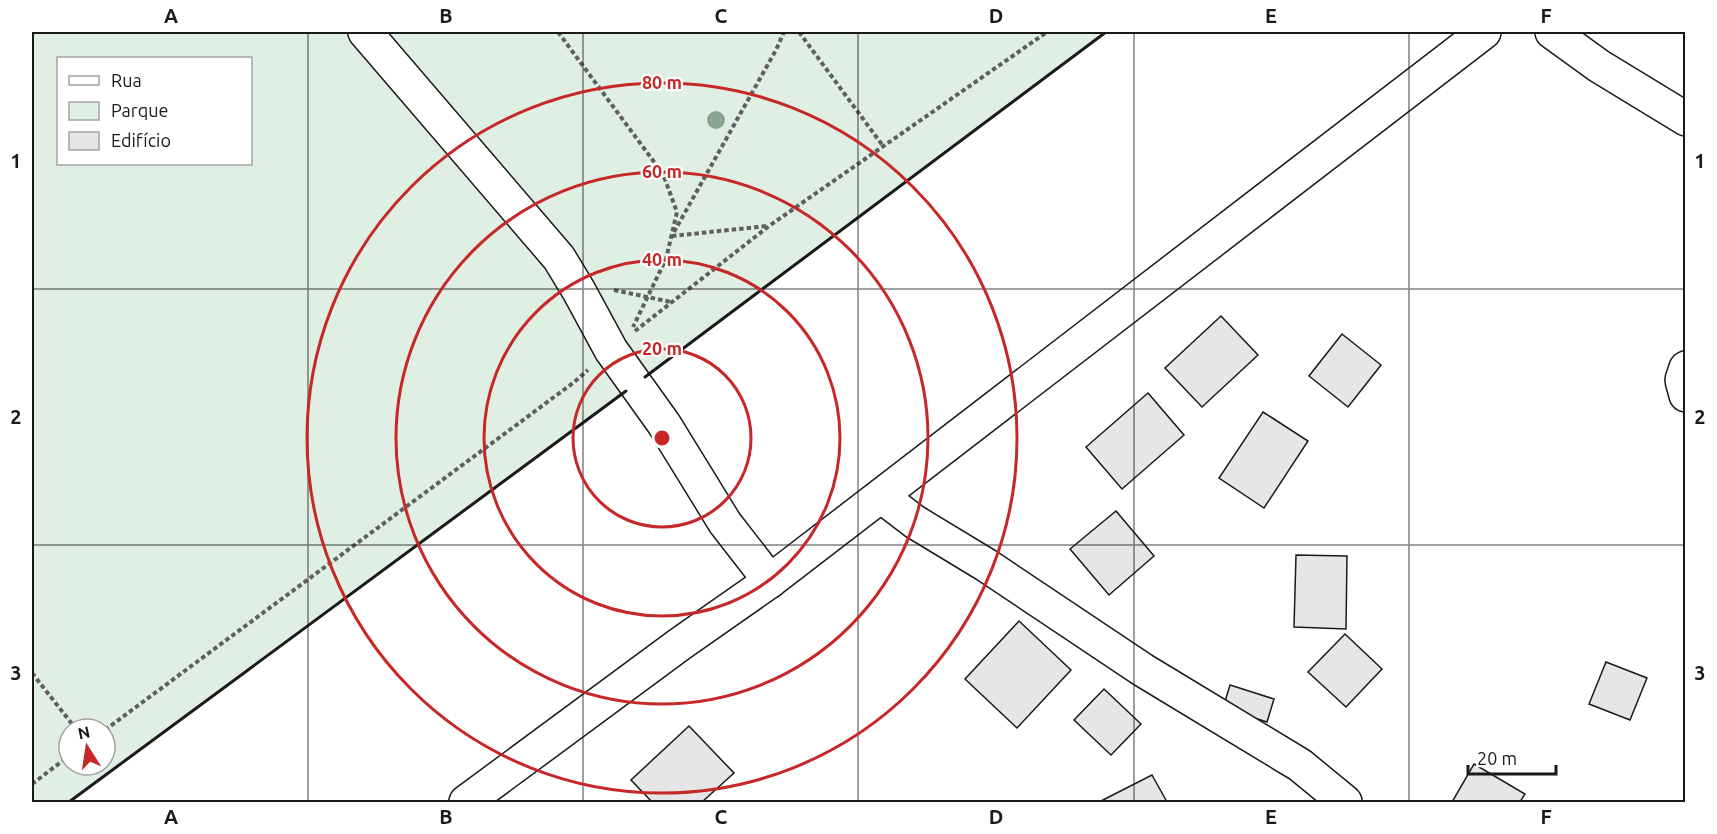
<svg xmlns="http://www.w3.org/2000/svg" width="1717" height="834" font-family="Ubuntu,sans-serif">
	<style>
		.green { fill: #e0efe3; stroke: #6a6a6a; stroke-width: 1.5; fill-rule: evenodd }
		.building { fill: #e6e6e6; stroke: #1a1a1a; stroke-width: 1.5 }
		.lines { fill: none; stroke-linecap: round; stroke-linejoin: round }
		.minor-casing { stroke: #1a1a1a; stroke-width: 36 }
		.major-casing { stroke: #1a1a1a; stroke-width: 36 }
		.path { stroke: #5f5f5f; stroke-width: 4; stroke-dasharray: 4.5 3; stroke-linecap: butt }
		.minor { stroke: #fff; stroke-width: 33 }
		.major { stroke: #fff; stroke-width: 33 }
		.wall { stroke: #1a1a1a; stroke-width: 3 }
		.tree { fill: #8aa48f }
		.grid { fill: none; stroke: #1a1a1a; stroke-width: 1.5; stroke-opacity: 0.55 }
		.ring { fill: none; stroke: #c62828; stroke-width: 3 }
		.centre { fill: #c62828; stroke: #fff; stroke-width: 3 }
		.ring-label { font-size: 18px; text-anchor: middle; font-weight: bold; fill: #c62828; stroke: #fff; stroke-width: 4.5; stroke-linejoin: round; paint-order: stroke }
		.neatline { fill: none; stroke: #1a1a1a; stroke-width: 2 }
		.grid-label { font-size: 20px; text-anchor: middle; font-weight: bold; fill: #1a1a1a }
	</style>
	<rect width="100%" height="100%" fill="#fff"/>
	<path class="green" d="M 32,32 L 1106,32 L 636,383 L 69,802 L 32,802 ZM 58,58 L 250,58 L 250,164 L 58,164 ZM 69,729 L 105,729 L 105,765 L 69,765 Z"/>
	<g class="building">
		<polygon points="1221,316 1258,355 1202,407 1165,368"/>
		<polygon points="1342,334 1381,365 1348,407 1309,376"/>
		<polygon points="1148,393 1184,435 1122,489 1086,447"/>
		<polygon points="1263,412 1308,441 1264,508 1219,478"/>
		<polygon points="1116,511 1154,556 1109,595 1070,549"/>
		<polygon points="1296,555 1347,556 1346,629 1294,627"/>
		<polygon points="1019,621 1071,670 1017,728 965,679"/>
		<polygon points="1345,634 1382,669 1346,707 1308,672"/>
		<polygon points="1606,662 1647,678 1630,720 1589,704"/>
		<polygon points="1230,685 1274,699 1267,722 1223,708"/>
		<polygon points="1104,689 1141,724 1111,755 1074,720"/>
		<polygon points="689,726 734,773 702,802 652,802 631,780"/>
		<polygon points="1474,764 1525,794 1520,802 1452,802"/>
		<polygon points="1152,775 1167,802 1099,802"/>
	</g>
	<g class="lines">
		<defs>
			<g id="minor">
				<polyline points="365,32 559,258 579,291 611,350 664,424 725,523 770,581"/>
				<polyline points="1552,32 1599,66 1686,119"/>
				<polyline points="1686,368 1682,380 1686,395"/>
				<polyline points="881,496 915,522 986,565 1143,670 1300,765 1345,802"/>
			</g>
			<polyline id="major" points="466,802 680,644 770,581 1484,32"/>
		</defs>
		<use href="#minor" class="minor-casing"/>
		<use href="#major" class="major-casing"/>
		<g class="path">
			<polyline points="558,32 663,174 677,212 666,259 633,327"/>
			<polyline points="799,32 883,146"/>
			<polyline points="674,232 776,50 784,32"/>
			<polyline points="672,236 767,226"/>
			<polyline points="614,290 671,302"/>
			<polyline points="635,331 769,226 1047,32"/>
			<polyline points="32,673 76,729"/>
			<polyline points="105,730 573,383 588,370"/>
			<polyline points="32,784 69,756"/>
		</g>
		<use href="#minor" class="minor"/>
		<use href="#major" class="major"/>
		<g class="wall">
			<polyline points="645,377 1106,32"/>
			<polyline points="69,802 626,391"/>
		</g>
	</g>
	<circle class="tree" cx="716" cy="120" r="9"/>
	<path class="grid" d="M 308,32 L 308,802M 583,32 L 583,802M 858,32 L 858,802M 1134,32 L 1134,802M 1409,32 L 1409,802M 32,289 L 1686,289M 32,545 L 1686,545"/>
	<g class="ring">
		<circle cx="662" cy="438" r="89"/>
		<circle cx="662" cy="438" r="178"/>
		<circle cx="662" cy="438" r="266"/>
		<circle cx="662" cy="438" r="355"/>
	</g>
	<circle cx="662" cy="438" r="9" class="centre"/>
	<g class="ring-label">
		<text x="662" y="89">80 m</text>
		<text x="662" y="178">60 m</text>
		<text x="662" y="266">40 m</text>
		<text x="662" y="355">20 m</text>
	</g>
	<rect width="1717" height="834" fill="none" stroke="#ffffff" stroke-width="66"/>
	<rect x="57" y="57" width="195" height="108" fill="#ffffff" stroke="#a3a3a3" stroke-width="1.5"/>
	<rect x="69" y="76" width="30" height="9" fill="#ffffff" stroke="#a3a3a3" stroke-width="1.5"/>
	<text x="111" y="87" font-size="18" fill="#1a1a1a">Rua</text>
	<rect x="69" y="102" width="30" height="18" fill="#e0efe3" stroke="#a3a3a3" stroke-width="1.5"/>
	<text x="111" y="117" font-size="18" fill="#1a1a1a">Parque</text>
	<rect x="69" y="132" width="30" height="18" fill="#e6e6e6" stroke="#a3a3a3" stroke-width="1.5"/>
	<text x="111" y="147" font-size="18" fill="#1a1a1a">Edifício</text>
	<g transform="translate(87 747) rotate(348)"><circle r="28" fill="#ffffff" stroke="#a3a3a3" stroke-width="1.5"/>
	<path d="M0-4.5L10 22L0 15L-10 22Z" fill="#c62828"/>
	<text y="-9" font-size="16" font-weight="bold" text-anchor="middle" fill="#1a1a1a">N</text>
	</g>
	<path d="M1468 765v9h88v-9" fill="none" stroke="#1a1a1a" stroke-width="3"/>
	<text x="1477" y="765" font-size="18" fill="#1a1a1a" stroke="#ffffff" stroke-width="4.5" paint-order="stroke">20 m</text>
	<rect x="33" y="33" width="1651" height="768" class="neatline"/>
	<g class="grid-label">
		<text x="171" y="23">A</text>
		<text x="446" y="23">B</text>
		<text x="721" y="23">C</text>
		<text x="996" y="23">D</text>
		<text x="1271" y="23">E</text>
		<text x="1546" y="23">F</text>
		<text x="16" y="168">1</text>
		<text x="1700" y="168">1</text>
		<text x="16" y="424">2</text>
		<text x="1700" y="424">2</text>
		<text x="16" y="680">3</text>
		<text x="1700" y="680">3</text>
		<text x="171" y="824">A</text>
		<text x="446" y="824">B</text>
		<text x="721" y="824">C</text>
		<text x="996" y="824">D</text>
		<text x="1271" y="824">E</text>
		<text x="1546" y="824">F</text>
	</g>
</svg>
